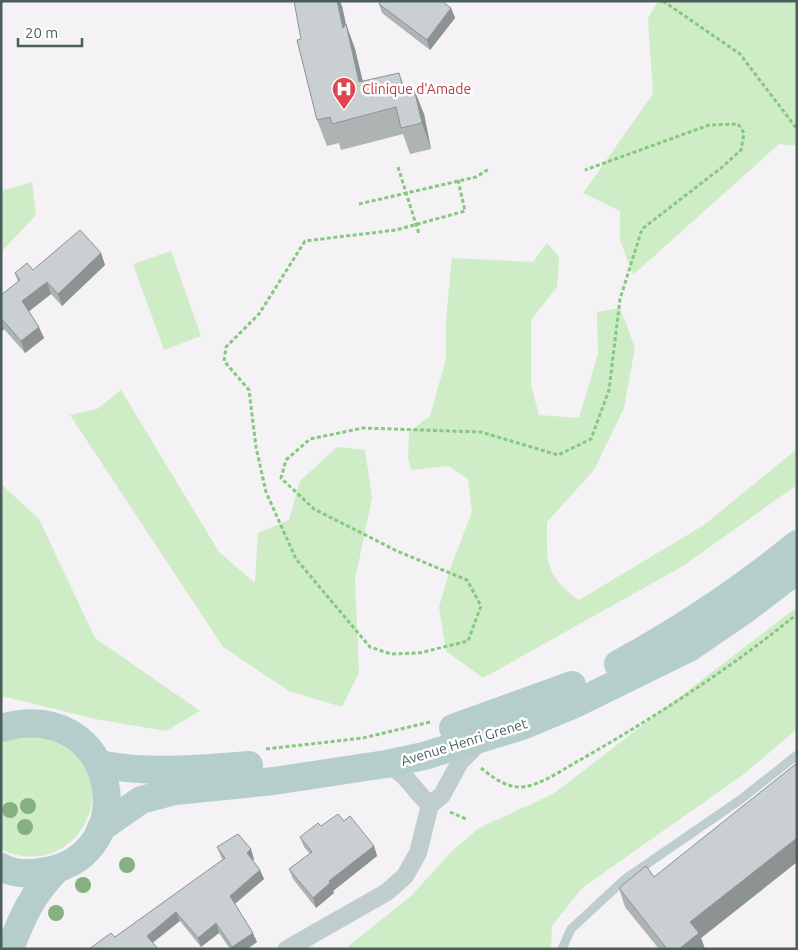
<svg xmlns="http://www.w3.org/2000/svg" width="798" height="950" font-family="Ubuntu,sans-serif">
	<style>
		.green { fill: #ceedc6 }
		.lines { fill: none; stroke-linecap: round; stroke-linejoin: round }
		.path { stroke: #86c880; stroke-width: 3; stroke-dasharray: 4 2.5; stroke-linecap: butt }
		.lane { stroke: #bfcdcc; stroke-width: 9 }
		.street { stroke: #bfcdcc; stroke-width: 18 }
		.primary { stroke: #b5cecc; stroke-width: 28 }
		.tree { fill: #84b17f }
		.wall { fill: #aeb3b4 }
		.shaded-wall { fill: #8d9292 }
		.building { fill: #cad0d1; stroke: #8d9292 }
		.labels { text-anchor: middle; stroke-width: 5; stroke-linejoin: round; paint-order: stroke }
		.health-label { font-size: 14px; fill: #be3a42; stroke: #fff; text-anchor: start }
		.street-label { font-size: 14px; fill: #4b5e5c; stroke: #fff }
	</style>
	<rect width="100%" height="100%" fill="#f4f2f4"/>
	<g class="green">
		<polygon points="658,1 797,1 797,146 779,144 633,275 620,240 620,211 583,193 653,94 648,18"/>
		<polygon points="32,182 36,215 1,252 1,191"/>
		<path d="M 547,243 L 559,257 L 557,287 L 531,320 L 531,385 L 539,415 L 579,418 L 598,354 L 597,312 L 620,308 L 635,348 L 624,408 L 594,470 L 547,522 C 547,561 544,575 579,600 L 704,525 L 797,449 L 797,485 L 683,566 L 483,678 L 446,651 L 439,607 L 450,569 L 472,512 L 468,479 L 448,466 L 411,470 L 408,458 L 409,432 L 430,416 L 446,359 L 446,319 L 452,258 L 533,262 Z"/>
		<polygon points="171,251 201,336 164,350 133,264"/>
		<polygon points="121,390 219,552 255,583 258,533 289,520 300,481 337,447 365,450 372,498 355,580 359,673 342,707 289,691 223,647 70,415 97,409"/>
		<polygon points="1,484 39,519 95,638 200,711 166,731 95,719 5,697 1,698"/>
		<polygon points="797,607 797,729 744,774 582,888 552,926 551,949 345,949 412,895 451,852 479,828 553,794"/>
		<path d="M 18,735 C 30,737 49,736 60,741 C 130,778 77,886 1,849 L 1,741 Z"/>
	</g>
	<g class="lines">
		<g class="path">
			<polyline points="663,1 740,54 797,129"/>
			<polyline points="398,167 419,234"/>
			<polyline points="458,180 465,211 396,230 305,241 259,314 226,347 224,361 249,390 256,447 266,492 296,559 370,647 391,654 419,653 468,641 481,606 467,580 397,551 314,509 281,478 286,460 310,439 363,428 481,432 558,455 591,439 609,390 620,299 642,229 721,168 741,150 744,133 738,124 709,125 585,170"/>
			<polyline points="359,204 476,177 489,169"/>
			<polyline points="266,749 363,738 430,722"/>
			<path d="M 481,768 C 492,777 507,788 522,787 C 542,785 563,769 580,760 C 655,717 730,669 797,614"/>
			<polyline points="450,812 466,819"/>
		</g>
		<polyline class="lane" points="562,949 571,929 625,879 740,800 797,755"/>
		<g class="street">
			<path d="M 386,764 C 407,773 414,791 430,805"/>
			<polyline points="287,949 387,892 405,876 418,853 430,805 442,795 460,762 481,741"/>
		</g>
		<g class="primary">
			<path d="M 618,664 C 682,629 741,590 797,544"/>
			<path d="M 1,728 C 118,695 145,854 46,871 C 32,874 14,875 1,867"/>
			<polyline points="453,728 572,685"/>
			<path d="M 99,764 C 147,774 200,769 249,765"/>
			<polyline points="101,828 141,800 175,791 274,781 386,764 424,756 522,726 577,703 689,648 743,611 797,570"/>
			<path d="M 10,949 C 22,917 33,893 57,869"/>
		</g>
	</g>
	<g class="tree">
		<circle cx="28" cy="806" r="8"/>
		<circle cx="10" cy="810" r="8"/>
		<circle cx="25" cy="827" r="8"/>
		<circle cx="127" cy="865" r="8"/>
		<circle cx="83" cy="885" r="8"/>
		<circle cx="56" cy="913" r="8"/>
	</g>
	<g class="wall">
		<polygon points="379,4 451,8 455,18 430,50 382,13"/>
		<polygon points="342,6 346,24 355,49 363,82 405,90 424,114 431,149 410,154 403,134 341,150 339,143 327,146 317,120 301,39"/>
		<polygon points="101,253 105,265 62,306 51,294 29,311 44,338 25,353 4,329 1,332 1,295 18,282 15,273 33,270"/>
		<polygon points="797,763 797,862 701,938 705,949 659,949 625,907 619,888 654,877"/>
		<polygon points="344,821 374,846 377,856 333,891 334,893 316,908 293,879 289,869 310,854 304,847 300,837 321,826"/>
		<polygon points="217,847 254,859 253,860 260,870 264,879 235,904 257,942 247,949 230,949 219,933 201,947 180,921 115,937 223,860 221,857"/>
	</g>
	<g class="shaded-wall">
		<polygon points="337,1 340,1 342,6 352,53 343,28"/>
		<polygon points="451,8 455,18 430,50 427,40"/>
		<polygon points="346,24 355,49 369,108 359,82"/>
		<polygon points="399,73 408,98 404,91"/>
		<polygon points="414,89 424,114 431,149 422,123"/>
		<polygon points="101,253 105,265 62,306 58,294"/>
		<polygon points="47,282 51,294 27,313 22,301"/>
		<polygon points="1,320 4,329 1,332"/>
		<polygon points="39,327 44,338 25,353 21,341"/>
		<polygon points="797,838 797,862 701,938 705,949 679,949 690,922"/>
		<polygon points="374,846 377,856 333,891 334,893 316,908 313,898 329,881"/>
		<polygon points="251,849 254,859 250,862 247,853"/>
		<polygon points="260,870 264,879 233,905 230,896"/>
		<polygon points="176,912 180,921 150,945 147,936"/>
		<polygon points="216,923 219,933 201,947 198,938"/>
		<polygon points="253,933 257,942 247,949 232,949 232,947"/>
	</g>
	<g class="building">
		<polygon points="294,1 337,1 343,28 346,24 359,82 399,73 404,91 414,89 422,123 401,128 396,107 332,124 330,117 317,120 297,40 301,39"/>
		<polygon points="381,1 442,1 451,8 427,40 379,4"/>
		<polygon points="80,230 101,253 58,294 47,282 22,301 39,327 21,341 1,318 1,295 20,280 15,273 27,263 33,270"/>
		<polygon points="797,763 797,838 690,922 699,933 679,949 667,949 619,888 646,866 654,877"/>
		<polygon points="338,814 344,821 350,816 374,846 329,881 330,883 313,898 289,869 312,852 300,837 318,823 321,826"/>
		<polygon points="238,834 251,849 247,853 260,870 230,896 253,933 232,947 216,923 198,938 176,912 147,936 158,949 89,949 111,933 115,937 225,858 217,847"/>
	</g>
	<defs>
		<symbol id="hospital-pin" viewBox="-11 -11 22 30"><path d="M0 17L-7.5 6A9.5 9.5 0 1 1 7.5 6Z" fill="#e0444e" stroke="#fff"/><path d="M-5-5h3v3.5h4V-5h3V5h-3V1.5h-4V5h-3Z" fill="#fff"/></symbol>
	</defs>
	<g fill-rule="evenodd">
		<use href="#hospital-pin" x="330" y="75" width="28" height="38"/>
	</g>
	<g class="labels">
		<g class="health-label">
			<text x="362" y="94">Clinique d'Amade</text>
		</g>
		<g class="street-label">
			<text transform="translate(464 742) rotate(-17)" y="5">Avenue Henri Grenet</text>
		</g>
	</g>
	<rect width="798" height="950" fill="none" stroke="#4b5e5c" stroke-width="5"/>
	<path d="M18 38v8h64v-8" fill="none" stroke="#4b5e5c" stroke-width="2.5"/>
	<text x="25" y="38" font-size="15" fill="#4b5e5c" stroke="#ffffff" stroke-width="4" paint-order="stroke">20 m</text>
</svg>
